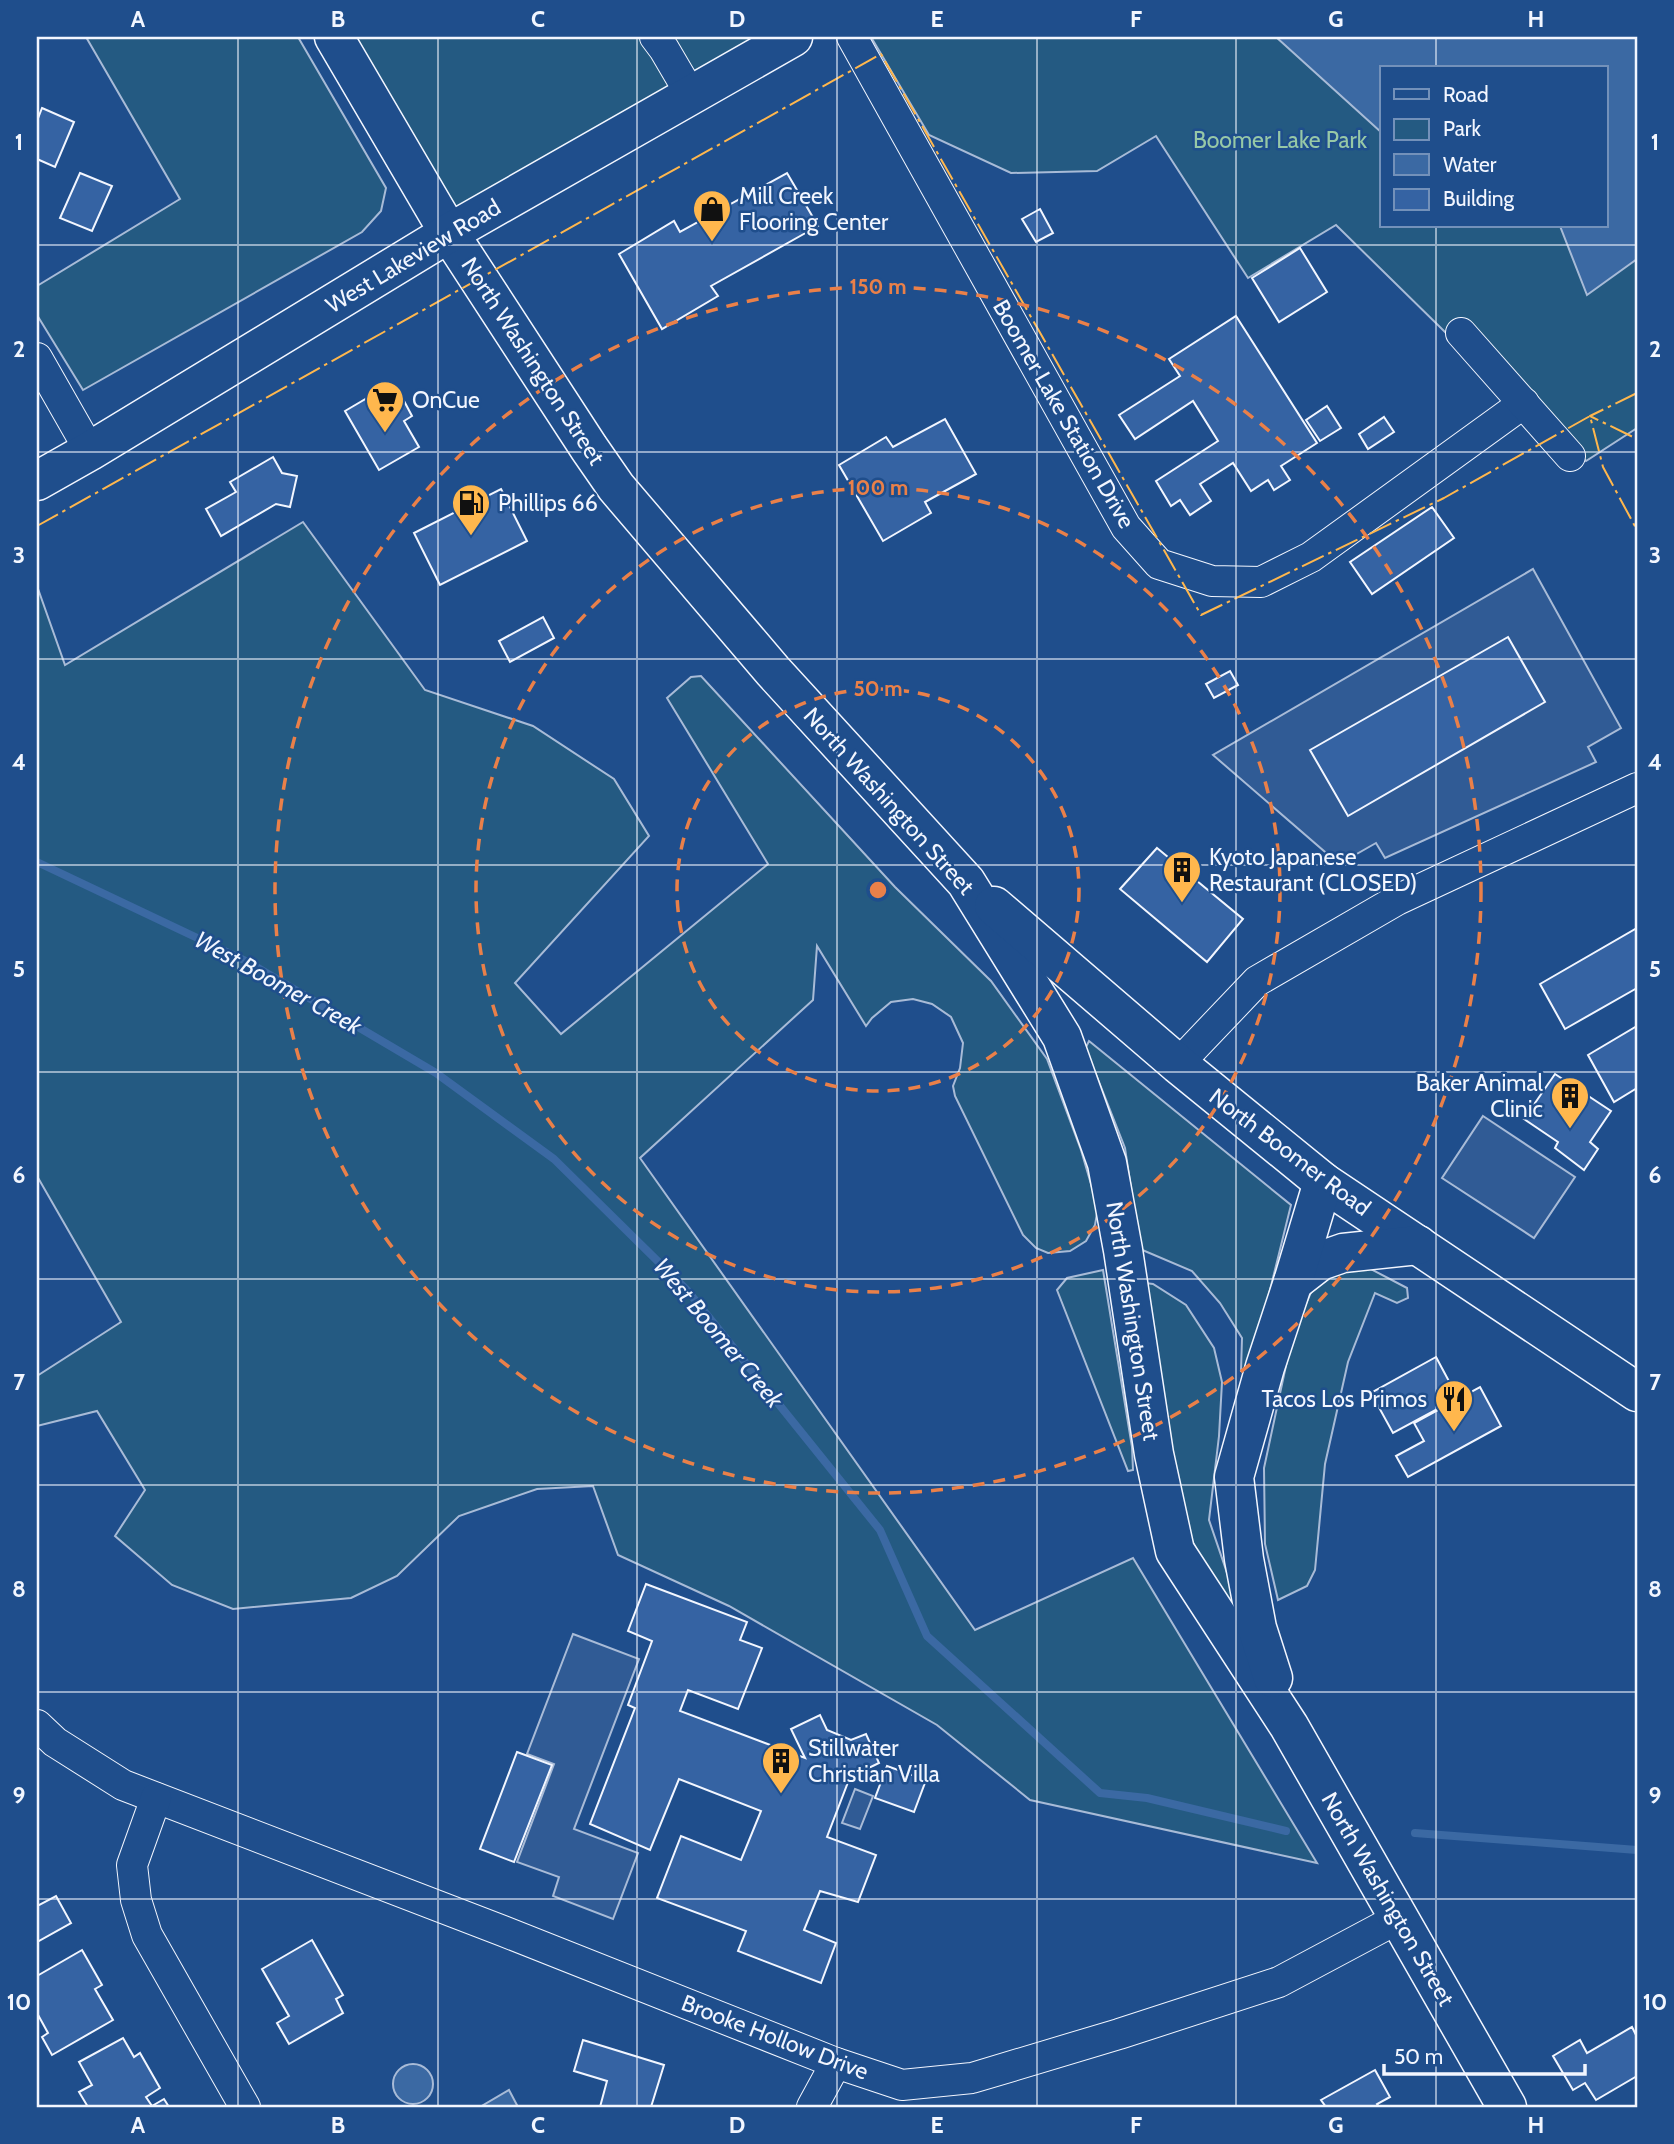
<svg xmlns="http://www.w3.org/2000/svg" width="1674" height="2144" font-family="Cabin,sans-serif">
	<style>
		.green { fill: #245a82; stroke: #a8bbd7; stroke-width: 2; fill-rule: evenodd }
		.parking { fill: #305b95; stroke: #a8bbd7; stroke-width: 2 }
		.water { fill: #3b69a3; stroke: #a8bbd7; stroke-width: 2 }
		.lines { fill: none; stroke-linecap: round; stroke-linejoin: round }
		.stream { stroke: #3b69a3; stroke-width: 8 }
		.building { fill: #3563a3; stroke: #f2f6ff; stroke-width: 2 }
		.minor-casing { stroke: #f2f6ff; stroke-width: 32 }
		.major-casing { stroke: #f2f6ff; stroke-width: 41 }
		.minor { stroke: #1f4e8c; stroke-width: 30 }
		.major { stroke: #1f4e8c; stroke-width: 38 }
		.power { stroke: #ffb74d; stroke-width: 2; stroke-dasharray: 24 5 3.5 5; stroke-linecap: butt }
		.grid { fill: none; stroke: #f2f6ff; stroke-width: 2; stroke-opacity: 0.55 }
		.ring { fill: none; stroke: #ea8049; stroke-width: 3.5; stroke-dasharray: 12 9 }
		.labels { text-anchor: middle; stroke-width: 5; stroke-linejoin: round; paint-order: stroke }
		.park-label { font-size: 23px; fill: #97c8a6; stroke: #1f4e8c }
		.poi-label { font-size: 23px; fill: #f2f6ff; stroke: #1f4e8c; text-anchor: start }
		.street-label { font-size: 23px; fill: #f2f6ff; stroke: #1f4e8c }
		.water-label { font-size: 24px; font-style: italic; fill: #f2f6ff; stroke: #1f4e8c }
		.centre { fill: #ea8049; stroke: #1f4e8c; stroke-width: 3.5 }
		.ring-label { font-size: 21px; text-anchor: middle; font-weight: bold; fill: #ea8049; stroke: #1f4e8c; stroke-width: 5; stroke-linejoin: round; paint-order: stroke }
		.neatline { fill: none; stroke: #f2f6ff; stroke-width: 2.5 }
		.grid-label { font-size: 23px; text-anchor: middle; font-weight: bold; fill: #f2f6ff }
	</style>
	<rect width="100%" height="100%" fill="#1f4e8c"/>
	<g class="green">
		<polygon points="86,37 298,37 386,188 381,211 362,232 83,390 37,315 37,286 180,199"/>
		<polygon points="341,37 786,37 450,229"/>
		<path d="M 871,37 L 1637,37 L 1637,428 L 1586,461 L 1499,385 L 1336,225 L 1248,278 L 1156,136 L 1097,171 L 1011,173 L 929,135 ZM 1382,68 L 1606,68 L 1606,226 L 1382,226 Z"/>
		<polygon points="303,522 425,690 533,726 614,779 649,836 515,983 561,1034 768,864 667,698 691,677 701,676 895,887 991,981 1047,1059 1081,1150 1098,1208 1095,1225 1086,1241 1070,1251 1048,1253 1036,1248 1023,1235 955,1096 953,1086 960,1068 963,1043 951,1017 932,1004 913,999 891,1002 872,1018 866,1026 817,946 813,1000 640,1158 975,1630 1133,1558 1317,1863 1030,1800 937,1725 729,1606 618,1555 593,1486 537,1489 459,1516 397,1576 351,1598 233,1609 172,1585 115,1536 145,1490 97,1411 37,1426 37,1376 121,1322 37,1176 37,586 65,665"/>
		<polygon points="1089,1041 1291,1205 1250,1371 1241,1371 1242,1338 1220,1303 1192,1271 1140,1249 1125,1148 1095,1072 1084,1051"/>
		<polygon points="1365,1266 1407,1288 1408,1298 1397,1303 1375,1293 1348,1362 1325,1464 1315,1570 1307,1586 1278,1600 1265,1544 1264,1468 1293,1333 1312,1290 1341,1270"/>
		<polygon points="1103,1270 1132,1447 1133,1470 1128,1471 1057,1290 1067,1278"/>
		<polygon points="1145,1283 1153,1284 1186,1305 1214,1348 1222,1382 1219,1436 1209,1520 1241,1614 1230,1623 1179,1512"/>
	</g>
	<g class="parking">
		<polygon points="1533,569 1621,728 1588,747 1596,762 1385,858 1376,843 1339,864 1213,755"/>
		<polygon points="1483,1116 1575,1177 1534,1238 1442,1178"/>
		<polygon points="573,1634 639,1659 574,1829 638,1853 613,1919 553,1896 559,1877 517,1862 554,1764 527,1754"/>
		<polygon points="855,1789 873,1796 860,1829 842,1823"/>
	</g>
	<g class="water">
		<polygon points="1276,37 1637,37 1637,259 1587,295 1560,226 1606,226 1606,68 1382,68 1382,133"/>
		<circle cx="413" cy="2084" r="20"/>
		<polygon points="509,2090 518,2107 480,2107"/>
	</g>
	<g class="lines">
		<g class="stream">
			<polyline points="37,862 248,962 436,1073 554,1159 687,1290 880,1530 927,1636 1100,1793 1147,1798 1286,1831"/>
			<polyline points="1415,1833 1637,1850"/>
		</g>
	</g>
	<g class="building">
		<polygon points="42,108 74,122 55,167 37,159 37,121"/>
		<polygon points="80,173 112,186 92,231 60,218"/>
		<polygon points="787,173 818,226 711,286 718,296 662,329 619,254 674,221 680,232"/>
		<polygon points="1040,209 1053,233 1036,242 1022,219"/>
		<polygon points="1300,248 1327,292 1279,322 1252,278"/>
		<polygon points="1236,316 1317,443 1281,466 1290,480 1274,490 1268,480 1251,491 1233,463 1200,484 1211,501 1190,515 1180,500 1171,506 1156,481 1218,441 1193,401 1135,439 1119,415 1180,376 1169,359"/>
		<polygon points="386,387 396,406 404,401 412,416 404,421 419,447 379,470 345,411"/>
		<polygon points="1327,406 1341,428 1320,441 1306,420"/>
		<polygon points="1384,417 1394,432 1368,449 1359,434"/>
		<polygon points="945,419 976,474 925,502 931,513 883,541 839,465 886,437 893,447"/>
		<polygon points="273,457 282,473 297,476 290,507 276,504 221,536 206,509 236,492 230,482"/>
		<polygon points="501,489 527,541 440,585 414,533"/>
		<polygon points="1432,507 1454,538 1372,594 1350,562"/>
		<polygon points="543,617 554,638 510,662 499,641"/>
		<polygon points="1508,637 1545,702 1348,816 1310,750"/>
		<polygon points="1230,671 1238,685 1214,698 1206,684"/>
		<polygon points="1157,848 1243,919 1207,962 1120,889"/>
		<polygon points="1637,928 1637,988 1565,1029 1540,984"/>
		<polygon points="1637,1026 1637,1088 1614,1102 1588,1055"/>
		<polygon points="1555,1074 1611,1111 1590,1142 1598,1149 1584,1170 1555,1148 1558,1142 1524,1119"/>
		<polygon points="1436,1357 1458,1398 1393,1433 1371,1393"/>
		<polygon points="1480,1387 1501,1426 1408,1477 1396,1456 1424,1441 1414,1423"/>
		<polygon points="646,1584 747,1622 740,1640 762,1648 738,1709 688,1690 680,1711 805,1758 791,1729 820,1715 827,1730 851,1740 866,1734 879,1763 850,1777 827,1837 876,1855 858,1902 820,1891 804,1930 836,1943 821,1983 738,1951 746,1931 657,1898 681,1836 741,1860 761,1811 679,1779 650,1850 590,1824 635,1708 628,1705 652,1641 628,1631"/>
		<polygon points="517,1752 552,1765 514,1862 480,1849"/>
		<polygon points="887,1766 926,1780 914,1812 875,1798"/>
		<polygon points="56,1896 71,1923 37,1942 37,1906"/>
		<polygon points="312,1940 343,1995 336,1999 343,2013 289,2044 277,2023 289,2016 262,1969"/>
		<polygon points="82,1950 102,1985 95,1989 113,2020 52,2055 42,2037 48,2033 37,2013 37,1976"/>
		<polygon points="1632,2027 1637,2037 1637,2076 1596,2100 1585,2083 1573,2090 1553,2056 1580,2040 1587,2053"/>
		<polygon points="123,2038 134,2057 140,2053 160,2088 146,2097 152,2106 164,2099 169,2107 88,2107 79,2092 92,2085 79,2062"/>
		<polygon points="583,2040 664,2065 651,2107 600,2107 607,2081 574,2071"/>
		<polygon points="1375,2070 1390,2097 1377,2104 1379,2107 1326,2107 1321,2100"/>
	</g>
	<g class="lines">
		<defs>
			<g id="minor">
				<polyline points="655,37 664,49 691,95"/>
				<polyline points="852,37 1126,527 1159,564 1212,581 1261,582 1311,557 1524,403"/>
				<polyline points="1461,333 1570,456"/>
				<polyline points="37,358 90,451"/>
				<polyline points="1178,1064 1257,981 1397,900 1637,788"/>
				<polyline points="37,1725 55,1742 123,1785 503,1931 836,2063 902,2085 972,2078 1119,2034 1279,1982 1399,1918"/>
				<polyline points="156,1798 132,1865 136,1900 147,1935 245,2107"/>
				<polyline points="812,2107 836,2063"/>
			</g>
			<g id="major">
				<polyline points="334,37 449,233 589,448 616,487 773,671 966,882 1062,1037 1107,1163 1123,1250 1154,1454 1175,1551 1289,1726 1507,2107"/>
				<polyline points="37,481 90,451 449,233 793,37"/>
				<polyline points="994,906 1178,1064 1323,1182 1637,1392"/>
				<polyline points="1293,1282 1320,1261 1343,1253 1418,1245"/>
				<polyline points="1273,1678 1257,1628 1244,1559 1234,1477 1265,1367 1293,1282 1323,1182"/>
			</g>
		</defs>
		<use href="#minor" class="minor-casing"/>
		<use href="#major" class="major-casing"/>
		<use href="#minor" class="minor"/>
		<use href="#major" class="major"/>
		<g class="power">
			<polyline points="1637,393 1590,416 1637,439"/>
			<polyline points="37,526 881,54 1201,615 1444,498 1590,416 1603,467 1637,530"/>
		</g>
	</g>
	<path class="grid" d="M 238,37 L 238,2107M 438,37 L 438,2107M 637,37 L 637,2107M 837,37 L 837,2107M 1037,37 L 1037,2107M 1236,37 L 1236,2107M 1436,37 L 1436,68M 1436,226 L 1436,2107M 37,245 L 1637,245M 37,452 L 1637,452M 37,659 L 1637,659M 37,865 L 1637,865M 37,1072 L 1637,1072M 37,1279 L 1637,1279M 37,1485 L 1637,1485M 37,1692 L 1637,1692M 37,1899 L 1637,1899"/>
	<g class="ring">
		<circle cx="878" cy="890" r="201"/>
		<circle cx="878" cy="890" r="402"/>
		<circle cx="878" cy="890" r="603"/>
	</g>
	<defs>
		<symbol id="shop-pin" viewBox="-11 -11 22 30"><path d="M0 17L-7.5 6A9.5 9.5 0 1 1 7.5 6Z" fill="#ffb74d" stroke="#1f4e8c"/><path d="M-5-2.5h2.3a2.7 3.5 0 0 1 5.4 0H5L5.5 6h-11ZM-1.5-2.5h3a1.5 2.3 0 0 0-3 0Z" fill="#111"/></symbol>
		<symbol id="supermarket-pin" viewBox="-11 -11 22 30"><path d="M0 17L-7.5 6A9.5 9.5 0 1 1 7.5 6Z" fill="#ffb74d" stroke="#1f4e8c"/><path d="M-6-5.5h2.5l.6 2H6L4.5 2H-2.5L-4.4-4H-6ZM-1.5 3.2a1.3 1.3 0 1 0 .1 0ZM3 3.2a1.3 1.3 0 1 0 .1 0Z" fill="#111"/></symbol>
		<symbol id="fuel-pin" viewBox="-11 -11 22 30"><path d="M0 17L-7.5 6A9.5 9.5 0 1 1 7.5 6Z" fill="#ffb74d" stroke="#1f4e8c"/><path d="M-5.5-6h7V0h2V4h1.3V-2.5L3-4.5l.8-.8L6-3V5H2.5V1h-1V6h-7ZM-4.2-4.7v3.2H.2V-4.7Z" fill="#111"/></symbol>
		<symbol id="building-pin" viewBox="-11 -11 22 30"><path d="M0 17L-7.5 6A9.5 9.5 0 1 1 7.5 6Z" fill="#ffb74d" stroke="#1f4e8c"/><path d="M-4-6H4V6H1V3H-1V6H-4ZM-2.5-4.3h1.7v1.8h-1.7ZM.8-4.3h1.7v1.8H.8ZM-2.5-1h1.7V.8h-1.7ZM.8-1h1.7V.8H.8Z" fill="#111"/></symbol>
		<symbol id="restaurant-pin" viewBox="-11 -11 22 30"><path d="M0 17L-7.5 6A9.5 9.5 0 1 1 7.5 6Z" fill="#ffb74d" stroke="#1f4e8c"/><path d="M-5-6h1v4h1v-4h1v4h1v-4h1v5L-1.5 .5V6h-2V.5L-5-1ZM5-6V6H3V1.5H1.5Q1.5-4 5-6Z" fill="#111"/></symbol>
	</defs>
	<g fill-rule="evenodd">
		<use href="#shop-pin" x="690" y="187" width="44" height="60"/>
		<use href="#supermarket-pin" x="363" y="378" width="44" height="60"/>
		<use href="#fuel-pin" x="449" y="481" width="44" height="60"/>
		<use href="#building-pin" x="1160" y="848" width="44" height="60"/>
		<use href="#building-pin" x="1548" y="1074" width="44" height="60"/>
		<use href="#restaurant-pin" x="1432" y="1377" width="44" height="60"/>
		<use href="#building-pin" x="759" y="1739" width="44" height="60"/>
	</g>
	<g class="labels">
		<g class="park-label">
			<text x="1280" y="148">Boomer Lake Park</text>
		</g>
		<g class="poi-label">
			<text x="739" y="204">Mill Creek<tspan x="739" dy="26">Flooring Center</tspan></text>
			<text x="412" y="408">OnCue</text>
			<text x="498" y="511">Phillips 66</text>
			<text x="1209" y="865">Kyoto Japanese<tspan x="1209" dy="26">Restaurant (CLOSED)</tspan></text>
			<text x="1543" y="1091" text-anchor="end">Baker Animal<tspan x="1543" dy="26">Clinic</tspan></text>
			<text x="1427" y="1407" text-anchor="end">Tacos Los Primos</text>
			<text x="808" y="1756">Stillwater<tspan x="808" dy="26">Christian Villa</tspan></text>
		</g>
		<g class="street-label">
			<text transform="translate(413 256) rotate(-31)" y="8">West Lakeview Road</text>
			<text transform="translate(533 361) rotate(57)" y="8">North Washington Street</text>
			<text transform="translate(1064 414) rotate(60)" y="8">Boomer Lake Station Drive</text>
			<text transform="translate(889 801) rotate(48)" y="8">North Washington Street</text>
			<text transform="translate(1290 1152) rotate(37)" y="8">North Boomer Road</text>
			<text transform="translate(1133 1321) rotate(81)" y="8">North Washington Street</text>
			<text transform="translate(1388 1899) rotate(60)" y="8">North Washington Street</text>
			<text transform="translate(775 2037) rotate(21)" y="8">Brooke Hollow Drive</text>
		</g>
		<g class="water-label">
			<text transform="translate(278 983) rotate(29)" y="8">West Boomer Creek</text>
			<text transform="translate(718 1333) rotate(50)" y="8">West Boomer Creek</text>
		</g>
	</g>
	<circle cx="878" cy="890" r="10" class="centre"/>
	<g class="ring-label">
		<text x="878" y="294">150 m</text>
		<text x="878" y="495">100 m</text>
		<text x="878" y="696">50 m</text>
	</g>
	<rect width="1674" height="2144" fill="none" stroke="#1f4e8c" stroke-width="77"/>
	<rect x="1380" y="66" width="228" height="161" fill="#1f4e8c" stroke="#7391ba" stroke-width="2"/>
	<rect x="1394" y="89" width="35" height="10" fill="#1f4e8c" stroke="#7391ba" stroke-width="2"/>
	<text x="1443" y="102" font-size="21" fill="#f2f6ff">Road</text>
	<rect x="1394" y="119" width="35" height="21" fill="#245a82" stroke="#7391ba" stroke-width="2"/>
	<text x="1443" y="136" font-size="21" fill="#f2f6ff">Park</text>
	<rect x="1394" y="154" width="35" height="21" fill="#3b69a3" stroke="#7391ba" stroke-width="2"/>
	<text x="1443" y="172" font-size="21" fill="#f2f6ff">Water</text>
	<rect x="1394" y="189" width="35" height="21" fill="#3563a3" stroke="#7391ba" stroke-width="2"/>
	<text x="1443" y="206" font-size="21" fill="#f2f6ff">Building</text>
	<path d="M1384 2064v10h201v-10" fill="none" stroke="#f2f6ff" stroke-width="3.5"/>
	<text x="1394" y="2064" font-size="21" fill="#f2f6ff" stroke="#1f4e8c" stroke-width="5" paint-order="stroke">50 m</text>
	<rect x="38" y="38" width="1598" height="2068" class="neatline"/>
	<g class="grid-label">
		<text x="138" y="27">A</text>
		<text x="338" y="27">B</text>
		<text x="538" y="27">C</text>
		<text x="737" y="27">D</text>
		<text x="937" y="27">E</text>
		<text x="1136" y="27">F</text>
		<text x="1336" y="27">G</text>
		<text x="1536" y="27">H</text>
		<text x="19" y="150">1</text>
		<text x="1655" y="150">1</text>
		<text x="19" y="357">2</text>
		<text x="1655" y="357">2</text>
		<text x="19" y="563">3</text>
		<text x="1655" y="563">3</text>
		<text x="19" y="770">4</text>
		<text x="1655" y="770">4</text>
		<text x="19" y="977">5</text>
		<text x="1655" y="977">5</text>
		<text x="19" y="1183">6</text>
		<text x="1655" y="1183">6</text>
		<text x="19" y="1390">7</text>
		<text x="1655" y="1390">7</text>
		<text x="19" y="1597">8</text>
		<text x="1655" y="1597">8</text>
		<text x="19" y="1803">9</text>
		<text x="1655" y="1803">9</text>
		<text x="19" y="2010">10</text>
		<text x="1655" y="2010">10</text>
		<text x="138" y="2133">A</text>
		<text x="338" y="2133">B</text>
		<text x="538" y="2133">C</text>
		<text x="737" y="2133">D</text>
		<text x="937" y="2133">E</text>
		<text x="1136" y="2133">F</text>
		<text x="1336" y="2133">G</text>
		<text x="1536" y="2133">H</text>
	</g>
</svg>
